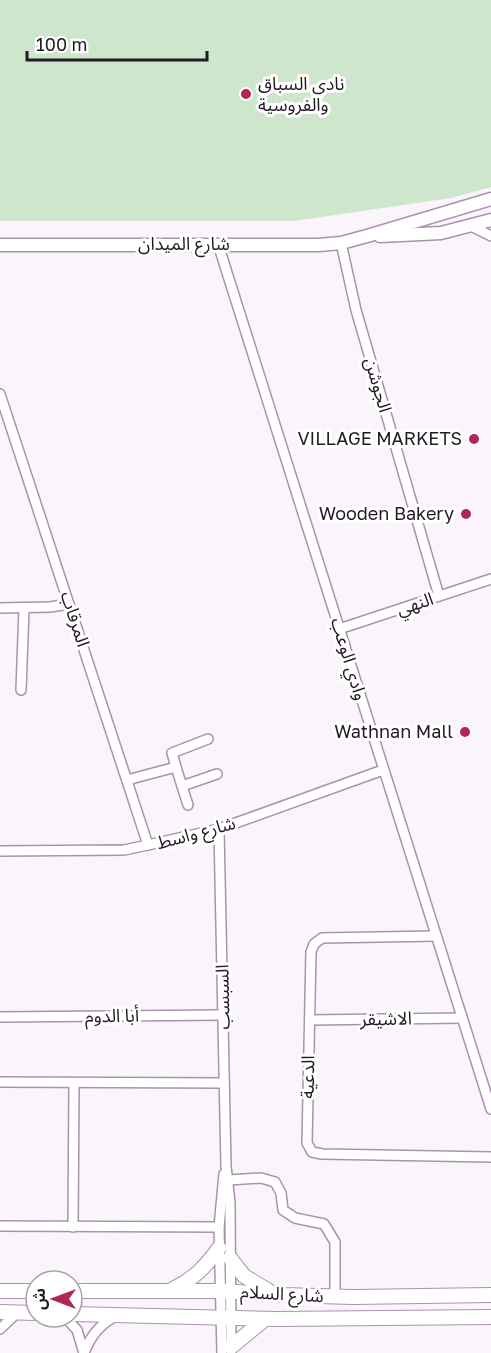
<svg xmlns="http://www.w3.org/2000/svg" width="491" height="1353" font-family="'Golos Text','Noto Sans Arabic',sans-serif">
	<style>
		.green { fill: #cee6cc }
		.lines { fill: none; stroke-linecap: round; stroke-linejoin: round }
		.minor-casing { stroke: #aa92ae; stroke-width: 12 }
		.tertiary-casing { stroke: #aa92ae; stroke-width: 15 }
		.secondary-casing { stroke: #aa92ae; stroke-width: 16 }
		.minor { stroke: #fff; stroke-width: 9 }
		.tertiary { stroke: #fff; stroke-width: 12 }
		.secondary { stroke: #fff; stroke-width: 14 }
		.poi-dot { fill: #b2245a; stroke: #fff; stroke-width: 2 }
		.labels { text-anchor: middle; stroke-width: 6; stroke-linejoin: round; paint-order: stroke }
		.poi-label { font-size: 18px; fill: #231a25; stroke: #fff; text-anchor: end }
		.street-label { font-size: 18px; fill: #231a25; stroke: #fff }
	</style>
	<rect width="100%" height="100%" fill="#faf5fb"/>
	<polygon class="green" points="0,0 491,0 491,187 451,198 294,221 0,221"/>
	<g class="lines">
		<defs>
			<g id="minor">
				<polyline points="471,226 491,236"/>
				<polyline points="341,243 356,310 439,596"/>
				<polyline points="218,244 491,1109"/>
				<polyline points="0,394 148,845"/>
				<polyline points="0,608 50,607 69,604"/>
				<polyline points="339,629 491,579"/>
				<polyline points="21,690 24,609"/>
				<polyline points="176,767 188,805"/>
				<polyline points="127,780 176,767 172,753 208,739"/>
				<polyline points="182,786 217,774"/>
				<polyline points="219,829 226,1166 230,1203 231,1348"/>
				<polyline points="0,851 124,850 148,845 219,829 383,770"/>
				<polyline points="436,936 322,938 314,944 311,952 307,1143 312,1152 322,1154 491,1157"/>
				<polyline points="0,1017 223,1015"/>
				<polyline points="310,1020 462,1018"/>
				<polyline points="0,1082 224,1083"/>
				<polyline points="228,1180 261,1178 275,1182 281,1193 283,1210 295,1218 324,1224 335,1242 335,1296"/>
				<polyline points="0,1226 219,1227"/>
				<polyline points="73,1227 74,1083"/>
				<polyline points="65,1317 77,1330 84,1353"/>
				<polyline points="0,1329 18,1312"/>
				<path d="M 84,1353 C 90,1337 99,1325 114,1317"/>
				<polyline points="222,1353 219,1227 224,1174"/>
			</g>
			<g id="tertiary">
				<polyline points="380,236 441,233 491,220"/>
				<polyline points="0,245 319,245 341,243 367,236 491,199"/>
			</g>
			<g id="secondary">
				<polyline points="230,1258 244,1276 269,1291"/>
				<path d="M 173,1289 C 194,1279 206,1266 219,1248"/>
				<polyline points="0,1291 36,1291"/>
				<polyline points="72,1291 221,1291 283,1295 353,1297 491,1295"/>
				<polyline points="0,1312 36,1313"/>
				<polyline points="72,1314 276,1319 491,1317"/>
				<polyline points="231,1347 265,1319"/>
			</g>
		</defs>
		<use href="#minor" class="minor-casing"/>
		<use href="#tertiary" class="tertiary-casing"/>
		<use href="#secondary" class="secondary-casing"/>
		<use href="#minor" class="minor"/>
		<use href="#tertiary" class="tertiary"/>
		<use href="#secondary" class="secondary"/>
	</g>
	<g class="poi-dot">
		<circle cx="246" cy="94" r="6"/>
		<circle cx="474" cy="439" r="6"/>
		<circle cx="466" cy="514" r="6"/>
		<circle cx="465" cy="732" r="6"/>
	</g>
	<g class="labels">
		<g class="poi-label">
			<text x="258" y="90" text-anchor="start">نادي السباق<tspan x="258" dy="21">والفروسية</tspan></text>
			<text x="462" y="445">VILLAGE MARKETS</text>
			<text x="454" y="520">Wooden Bakery</text>
			<text x="453" y="738">Wathnan Mall</text>
		</g>
		<g class="street-label">
			<text x="184" y="250">شارع الميدان</text>
			<text transform="translate(378 385) rotate(74)" y="6">الجوشن</text>
			<text transform="translate(415 604) rotate(-18)" y="6">النهي</text>
			<text transform="translate(75 619) rotate(72)" y="6">المرقاب</text>
			<text transform="translate(349 659) rotate(73)" y="6">وادي الوعب</text>
			<text transform="translate(196 833) rotate(-15)" y="6">شارع واسط</text>
			<text transform="translate(223 997) rotate(-91)" y="6">السبسب</text>
			<text transform="translate(112 1016) rotate(-1)" y="6">أبا الدوم</text>
			<text transform="translate(386 1019) rotate(-1)" y="6">الاشيقر</text>
			<text transform="translate(308 1077) rotate(-89)" y="6">الدعية</text>
			<text transform="translate(282 1294) rotate(3)" y="6">شارع السلام</text>
		</g>
	</g>
	<g transform="translate(54 1299) rotate(270)"><circle r="28" fill="#ffffff" stroke="#a7a3a8" stroke-width="1.5"/>
	<path d="M0-4.5L10 22L0 15L-10 22Z" fill="#b2245a"/>
	<text y="-9" font-size="16" font-weight="bold" text-anchor="middle" fill="#231a25">ش</text>
	</g>
	<path d="M27 51v9h180v-9" fill="none" stroke="#231a25" stroke-width="3"/>
	<text x="36" y="51" font-size="18" fill="#231a25" stroke="#ffffff" stroke-width="4.5" paint-order="stroke">100 m</text>
</svg>
